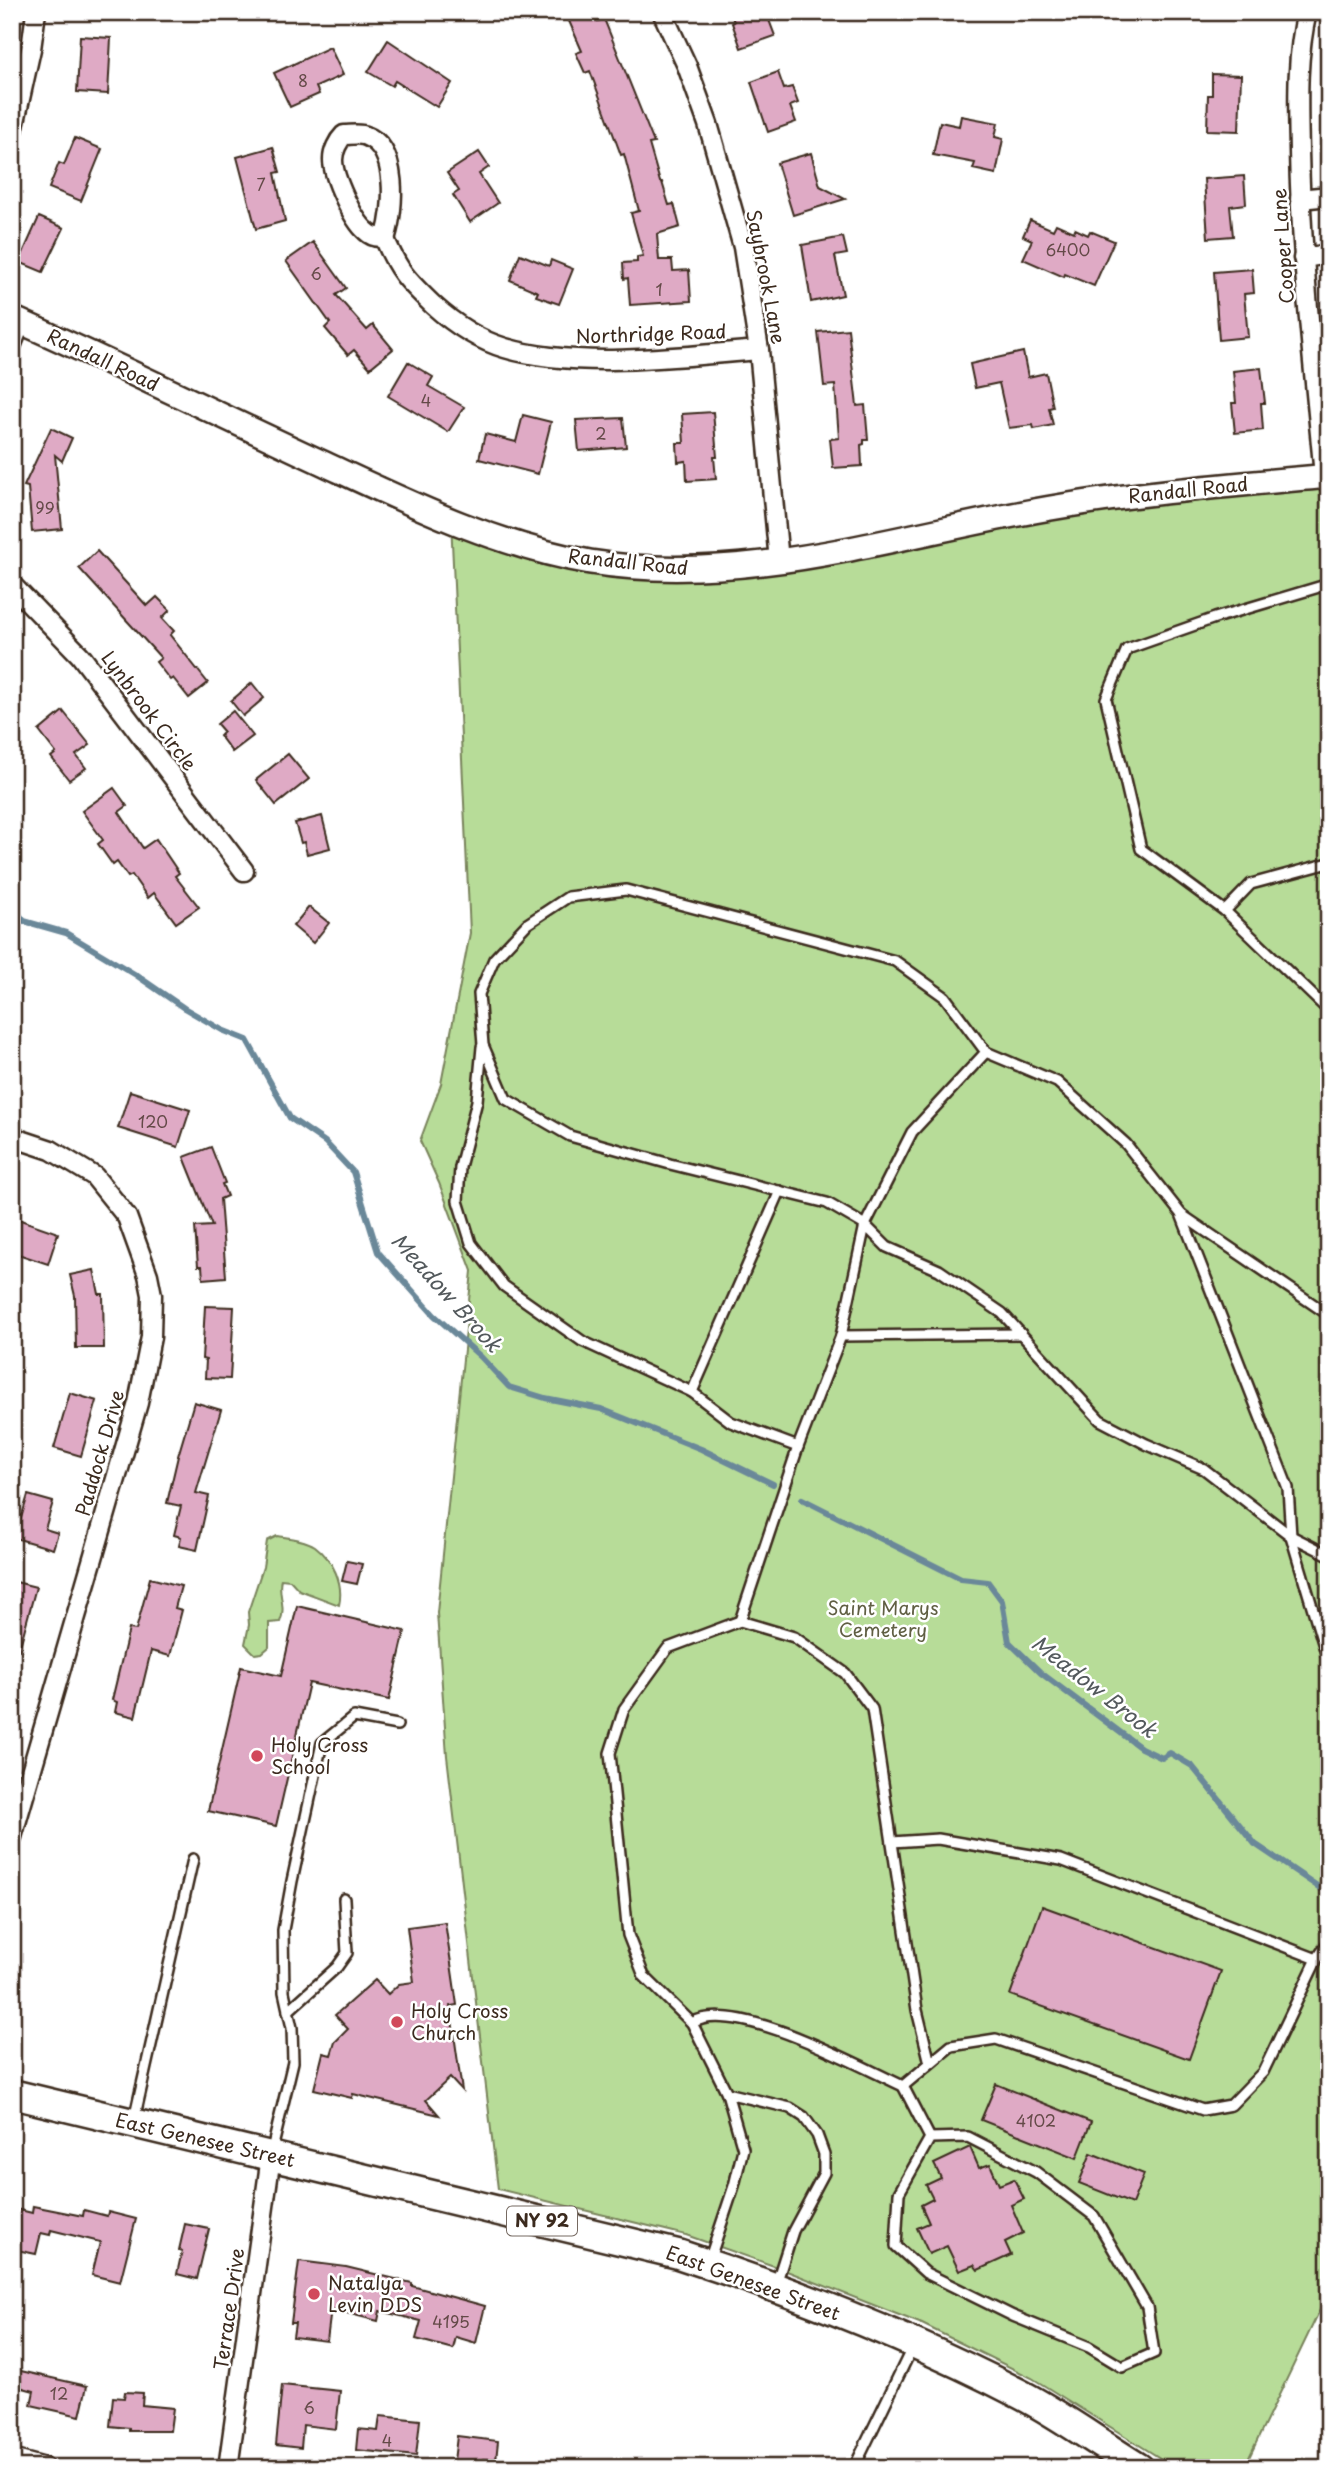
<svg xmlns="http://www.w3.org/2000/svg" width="1341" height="2480" font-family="'Playpen Sans',sans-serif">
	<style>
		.green { fill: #b7dc98; stroke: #79835b; stroke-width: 2 }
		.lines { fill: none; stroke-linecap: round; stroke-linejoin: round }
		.stream { stroke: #6b8899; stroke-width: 6 }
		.building { fill: #dfaac5; stroke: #3b2a1e; stroke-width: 2 }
		.service-casing { stroke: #3b2a1e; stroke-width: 14 }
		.minor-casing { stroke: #3b2a1e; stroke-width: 23 }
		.tertiary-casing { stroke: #3b2a1e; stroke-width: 28 }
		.primary-casing { stroke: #3b2a1e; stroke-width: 33 }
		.service { stroke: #fff; stroke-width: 9 }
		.minor { stroke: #fff; stroke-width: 18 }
		.tertiary { stroke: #fff; stroke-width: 23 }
		.primary { stroke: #fff; stroke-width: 28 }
		.poi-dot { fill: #d1495b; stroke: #fff; stroke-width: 2.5 }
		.labels { text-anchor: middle; stroke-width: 5; stroke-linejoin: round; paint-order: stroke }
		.number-label { font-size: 16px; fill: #644a48 }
		.shield { fill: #fff; stroke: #766a62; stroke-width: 2 }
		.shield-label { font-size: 18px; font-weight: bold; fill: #3b2a1e }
		.street-label { font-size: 19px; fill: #3b2a1e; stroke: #fff }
		.park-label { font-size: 19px; fill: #605f43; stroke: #fff }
		.poi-label { font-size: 19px; fill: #3b2a1e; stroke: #fff; text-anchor: start }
		.water-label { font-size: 21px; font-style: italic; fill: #53595c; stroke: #fff }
	</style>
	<rect width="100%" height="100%" fill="#fff"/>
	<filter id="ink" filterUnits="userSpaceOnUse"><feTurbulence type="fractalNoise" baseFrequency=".0143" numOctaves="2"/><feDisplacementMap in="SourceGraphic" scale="14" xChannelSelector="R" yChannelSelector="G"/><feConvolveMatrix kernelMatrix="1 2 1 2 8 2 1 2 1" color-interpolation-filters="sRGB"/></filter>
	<g filter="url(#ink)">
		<g class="green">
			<polygon points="1329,476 1329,2291 1244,2468 1176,2468 1032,2378 922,2324 774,2266 686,2235 498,2189 447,1756 437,1613 472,1271 439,1183 420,1141 441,1084 470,933 451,520 513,544 684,570"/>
			<path d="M 277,1536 C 289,1538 304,1539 315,1546 C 333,1560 344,1583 339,1605 L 299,1590 L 290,1580 L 281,1579 C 277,1593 287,1607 280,1622 L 269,1623 L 269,1647 L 262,1653 L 255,1654 L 245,1644 L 249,1625 L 248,1612 L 263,1567 L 267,1541 Z"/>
		</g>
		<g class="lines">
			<g class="stream">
				<polyline points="12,905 24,921 66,933 136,975 184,1008 222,1030 247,1040 290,1118 325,1142 353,1172 378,1252 434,1315 481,1357 509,1387 545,1398 601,1409 701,1449 773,1484"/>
				<polyline points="802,1499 961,1579 988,1582 1002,1601 1009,1642 1041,1673 1141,1748 1162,1758 1170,1753 1192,1766 1255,1844 1329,1894"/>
			</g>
		</g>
		<g class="building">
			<polygon points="589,12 594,12 598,21 604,19 654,143 649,144 660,182 662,182 669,205 674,204 680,227 657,234 659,260 672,260 673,271 689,270 691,301 630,305 628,278 624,279 623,263 637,262 637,257 643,256 631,213 639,211 624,154 621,155 590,71 585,73 576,53 582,51 569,21"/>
			<polygon points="730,12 766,12 775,36 741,48 732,23 734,22"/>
			<polygon points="80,36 111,38 108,94 77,92"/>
			<polygon points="388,40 452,83 437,107 395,81 392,86 368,72"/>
			<polygon points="330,47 343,75 316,87 319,94 290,107 274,73"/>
			<polygon points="778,72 784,89 792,87 798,103 790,106 796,122 768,132 751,82"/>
			<polygon points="1212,74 1241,75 1239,131 1207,130 1208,95 1212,95"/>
			<polygon points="961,116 998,123 995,137 1003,139 996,174 973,169 975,163 933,155 940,122 959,126"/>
			<polygon points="75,138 102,149 81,201 49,188 59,163 64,165"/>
			<polygon points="273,147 280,172 275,173 285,221 256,229 237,157"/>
			<polygon points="479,152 489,167 479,174 498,203 470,222 453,195 459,191 447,173"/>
			<polygon points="811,153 820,186 845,199 793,215 777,163"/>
			<polygon points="1244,176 1246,204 1230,206 1233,236 1208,238 1204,179"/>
			<polygon points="39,217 64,228 43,272 19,262"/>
			<polygon points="1030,220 1053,230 1056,224 1074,232 1075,229 1088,235 1090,231 1114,241 1094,286 1065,274 1064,277 1023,259 1032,240 1023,236"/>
			<polygon points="843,237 847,254 835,256 843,295 811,302 802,245"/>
			<polygon points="313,242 346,288 336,295 367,330 373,325 393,349 370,368 354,350 348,355 325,328 330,323 286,261"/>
			<polygon points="520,254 549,266 551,260 573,269 559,304 536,296 538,292 510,280"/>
			<polygon points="1252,269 1254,293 1244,294 1248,337 1219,340 1214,272"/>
			<polygon points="848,329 857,406 865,405 868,440 864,440 864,444 861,445 862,466 833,468 830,439 839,438 835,385 824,386 818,332"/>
			<polygon points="1023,352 1028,377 1046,373 1053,407 1049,408 1053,425 1034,429 1033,425 1009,428 999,383 975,388 970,364"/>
			<polygon points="408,362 433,377 428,386 464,407 448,432 388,396"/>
			<polygon points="1261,368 1265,403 1261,403 1263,430 1235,433 1232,403 1236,403 1233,371"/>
			<polygon points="713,412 717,457 714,457 716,479 687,481 686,461 678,462 677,443 684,443 682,414"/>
			<polygon points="523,415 551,422 538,474 479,459 485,434 516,442"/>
			<polygon points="623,418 626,447 579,451 576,420"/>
			<polygon points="51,428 72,438 62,461 55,455 62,529 32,532 28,487 24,486"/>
			<polygon points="97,551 147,606 157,597 170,610 162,618 174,631 170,635 208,683 189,698 173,678 170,680 156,662 161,658 79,568"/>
			<polygon points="252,683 264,698 243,716 231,701"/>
			<polygon points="63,711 90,745 76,755 86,768 69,780 51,757 56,753 39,731"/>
			<polygon points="233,711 253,736 232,752 220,736 224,732 217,724"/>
			<polygon points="288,754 309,779 276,805 256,780"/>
			<polygon points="114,788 127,806 119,812 143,848 156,839 179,873 175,876 199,907 176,923 154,893 148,898 132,875 128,877 117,862 113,865 98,844 103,840 82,811"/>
			<polygon points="322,816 330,848 307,854 304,842 301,843 295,823"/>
			<polygon points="309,907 329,923 313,943 293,926"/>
			<polygon points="130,1091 190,1110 178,1147 118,1128"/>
			<polygon points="211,1147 225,1183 222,1184 227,1196 220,1199 226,1277 203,1279 202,1266 198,1266 195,1227 212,1226 184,1157"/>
			<polygon points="12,1217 58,1233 48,1264 12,1252"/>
			<polygon points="94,1270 99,1294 103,1294 104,1348 76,1348 75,1296 70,1275"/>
			<polygon points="205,1306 234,1307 230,1379 205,1378 206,1360 202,1359"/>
			<polygon points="70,1393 97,1401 81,1456 54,1448"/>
			<polygon points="194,1402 221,1410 196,1493 209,1496 197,1550 179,1546 181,1537 174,1535 181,1506 167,1503 178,1456"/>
			<polygon points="28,1495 53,1502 45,1529 58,1533 53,1549 15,1538"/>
			<polygon points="347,1561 362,1564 357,1584 342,1581"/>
			<polygon points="150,1578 181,1586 175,1608 182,1610 170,1656 151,1651 135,1717 115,1712 117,1702 112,1700 129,1629 136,1630"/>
			<polygon points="12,1581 36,1587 19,1650 12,1650"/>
			<polygon points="297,1606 405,1631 389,1700 309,1683 276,1826 208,1811 241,1667 281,1676"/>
			<polygon points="1042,1906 1221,1971 1189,2059 1010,1995"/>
			<polygon points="445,1922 457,2005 450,2006 462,2091 450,2078 426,2100 439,2115 353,2094 352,2098 314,2089 323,2053 331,2055 335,2042 348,2029 335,2015 375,1980 388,1994 399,1984 414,1982 407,1927"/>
			<polygon points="996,2084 1091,2122 1077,2158 981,2120"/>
			<polygon points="970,2147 979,2168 990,2164 999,2185 1014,2179 1024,2199 1011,2205 1023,2233 1005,2242 1011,2255 978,2270 974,2265 959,2271 947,2246 929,2254 917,2228 929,2223 921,2205 933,2199 926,2185 941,2178 934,2164"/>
			<polygon points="1091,2153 1144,2174 1132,2204 1079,2183"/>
			<polygon points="33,2206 83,2216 84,2210 107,2216 108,2212 136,2219 120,2282 92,2275 100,2242 51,2230 50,2235 41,2233 36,2254 12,2249 12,2208 32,2213"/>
			<polygon points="185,2224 209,2229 197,2279 177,2274 182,2251 179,2250"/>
			<polygon points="299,2261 346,2267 412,2283 412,2286 485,2306 476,2343 456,2337 453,2349 416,2339 421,2321 380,2311 378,2321 331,2309 327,2341 293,2337 295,2323 291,2323"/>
			<polygon points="12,2369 87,2386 80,2416 31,2405 34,2391 12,2385"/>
			<polygon points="282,2385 340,2391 336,2429 303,2425 301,2448 276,2445"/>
			<polygon points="125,2392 143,2393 142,2405 173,2408 170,2431 129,2431 129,2428 110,2426 113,2397 124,2398"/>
			<polygon points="380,2416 420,2420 416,2456 356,2450 358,2429 378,2431"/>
			<polygon points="457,2436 498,2441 496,2460 484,2459 483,2464 454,2461"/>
		</g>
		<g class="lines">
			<defs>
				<g id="service">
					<polyline points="1329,584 1215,618 1127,649 1106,699 1141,849 1225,911 1329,1011"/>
					<polyline points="1225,911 1251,884 1329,863"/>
					<polyline points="482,1047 477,1101 460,1167 458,1201 471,1243 504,1286 582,1341 692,1392 731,1422 798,1447"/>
					<polyline points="986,1052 1057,1082 1126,1144 1181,1214 1288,1488 1291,1536"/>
					<polyline points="1182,1215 1329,1315"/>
					<polyline points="841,1336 1021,1334"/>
					<polyline points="692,1392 780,1191"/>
					<polyline points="1329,1555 1291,1536 1329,1663"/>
					<polyline points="740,1621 798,1447 841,1336 865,1225 912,1132 986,1052 945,997 895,961 626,890 568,897 527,924 494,959 479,994 483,1045 506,1099 570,1136 670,1164 827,1203 865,1225 887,1247 939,1270 1002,1313 1100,1420 1146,1444 1204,1469 1291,1536"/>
					<polyline points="1317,1959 1329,1941"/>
					<polyline points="288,2011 337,1967 347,1953 344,1899"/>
					<path d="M 692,2023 C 735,1997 859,2066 903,2086 L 951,2046 L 996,2039 L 1203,2110 L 1231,2105 L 1263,2072 L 1317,1959 L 1061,1860 L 938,1839 L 892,1842"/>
					<polyline points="903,2086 930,2138 899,2193 896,2246 926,2273 1013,2316 1089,2347 1122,2367 1154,2353 1147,2307 1094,2216 1036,2172 968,2137 930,2138"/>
					<polyline points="727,2093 790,2108 804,2117 817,2135 824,2154 824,2173 793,2231 776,2284"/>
					<polyline points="134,2120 193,1859"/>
					<polyline points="271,2154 293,2062 292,2028 284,1992 283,1930 292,1881 322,1743 354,1717 397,1725"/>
					<polyline points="709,2261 734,2186 743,2149 727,2093 692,2023 644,1976 628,1935 610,1753 624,1709 668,1648 740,1621 794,1637 845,1673 872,1709 917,2010 930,2063"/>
					<polyline points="854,2468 912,2348"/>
				</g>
				<g id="minor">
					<polyline points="662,12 687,66 708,124 743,247 759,350 779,561"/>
					<path d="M 1307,12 C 1296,57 1298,105 1299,151 C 1301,260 1314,368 1324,476"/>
					<polyline points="12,135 31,49 36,12"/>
					<path d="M 344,135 C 350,135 360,133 366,136 C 399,148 394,209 386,236 C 378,238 372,237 366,231 C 353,220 333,177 333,160 C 333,151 338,141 344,135 Z"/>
					<polyline points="1300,199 1329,196"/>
					<path d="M 384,237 C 398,271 407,280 433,305 C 454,324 478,340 505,348 C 579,370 682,356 759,350"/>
					<polyline points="1303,258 1329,254"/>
					<polyline points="12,344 21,322"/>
					<polyline points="12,585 80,655 244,871"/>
					<polyline points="12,1137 51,1150 94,1176 127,1217 148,1275 152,1295 151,1337 138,1403 12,1837"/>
					<polyline points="12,2459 45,2468"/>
					<polyline points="228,2468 271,2156"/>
				</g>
				<path id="tertiary" d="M 12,318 C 118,365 221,416 325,464 C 411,504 497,546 590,562 C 741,586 887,538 1034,511 C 1131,493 1230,485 1329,476"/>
				<path id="primary" d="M 12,2094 L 678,2254 C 795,2292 912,2338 1022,2395 C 1062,2416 1100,2444 1139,2468"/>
			</defs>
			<use href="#service" class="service-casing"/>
			<use href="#minor" class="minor-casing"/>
			<use href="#tertiary" class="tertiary-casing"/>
			<use href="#primary" class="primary-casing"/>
			<use href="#service" class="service"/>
			<use href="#minor" class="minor"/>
			<use href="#tertiary" class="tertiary"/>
			<use href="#primary" class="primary"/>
		</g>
	</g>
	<g class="poi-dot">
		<circle cx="257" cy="1756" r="7"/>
		<circle cx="397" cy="2022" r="7"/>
		<circle cx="314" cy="2294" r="7"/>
	</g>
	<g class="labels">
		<g class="number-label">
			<text x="303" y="87">8</text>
			<text x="261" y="191">7</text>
			<text x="1068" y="256">6400</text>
			<text x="316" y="280">6</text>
			<text x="659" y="296">1</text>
			<text x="426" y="407">4</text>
			<text x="601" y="440">2</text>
			<text x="45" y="514">99</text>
			<text x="153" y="1128">120</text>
			<text x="1036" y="2127">4102</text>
			<text x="451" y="2328">4195</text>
			<text x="59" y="2400">12</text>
			<text x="309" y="2414">6</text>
			<text x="387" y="2447">4</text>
		</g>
		<rect class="shield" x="507" y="2206.5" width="70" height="29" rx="5"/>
		<g class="shield-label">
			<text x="542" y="2227">NY 92</text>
		</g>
		<g class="street-label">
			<text transform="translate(1283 246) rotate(-94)" y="7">Cooper Lane</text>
			<text transform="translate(766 277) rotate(79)" y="7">Saybrook Lane</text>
			<text transform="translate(651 334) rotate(-2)" y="7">Northridge Road</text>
			<text transform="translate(103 360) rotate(25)" y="7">Randall Road</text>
			<text transform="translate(1188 490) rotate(-6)" y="7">Randall Road</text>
			<text transform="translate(628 562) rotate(6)" y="7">Randall Road</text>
			<text transform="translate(149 711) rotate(53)" y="7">Lynbrook Circle</text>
			<text transform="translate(100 1453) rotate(-74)" y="7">Paddock Drive</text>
			<text transform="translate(205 2140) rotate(13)" y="7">East Genesee Street</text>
			<text transform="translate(753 2283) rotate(20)" y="7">East Genesee Street</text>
			<text transform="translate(229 2309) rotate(-82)" y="7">Terrace Drive</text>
		</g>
		<g class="park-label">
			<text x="883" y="1615">Saint Marys<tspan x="883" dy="22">Cemetery</tspan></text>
		</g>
		<g class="poi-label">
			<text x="271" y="1752">Holy Cross<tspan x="271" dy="22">School</tspan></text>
			<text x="411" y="2018">Holy Cross<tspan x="411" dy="22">Church</tspan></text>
			<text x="328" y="2290">Natalya<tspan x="328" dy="22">Levin DDS</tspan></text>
		</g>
		<g class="water-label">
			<text transform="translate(446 1293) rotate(48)" y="7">Meadow Brook</text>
			<text transform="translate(1094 1687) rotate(38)" y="7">Meadow Brook</text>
		</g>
	</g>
	<rect width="1341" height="2480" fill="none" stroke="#fff" stroke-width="42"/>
	<rect x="21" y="21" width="1299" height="2438" fill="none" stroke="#3b2a1e" stroke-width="2.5" filter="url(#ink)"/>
</svg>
